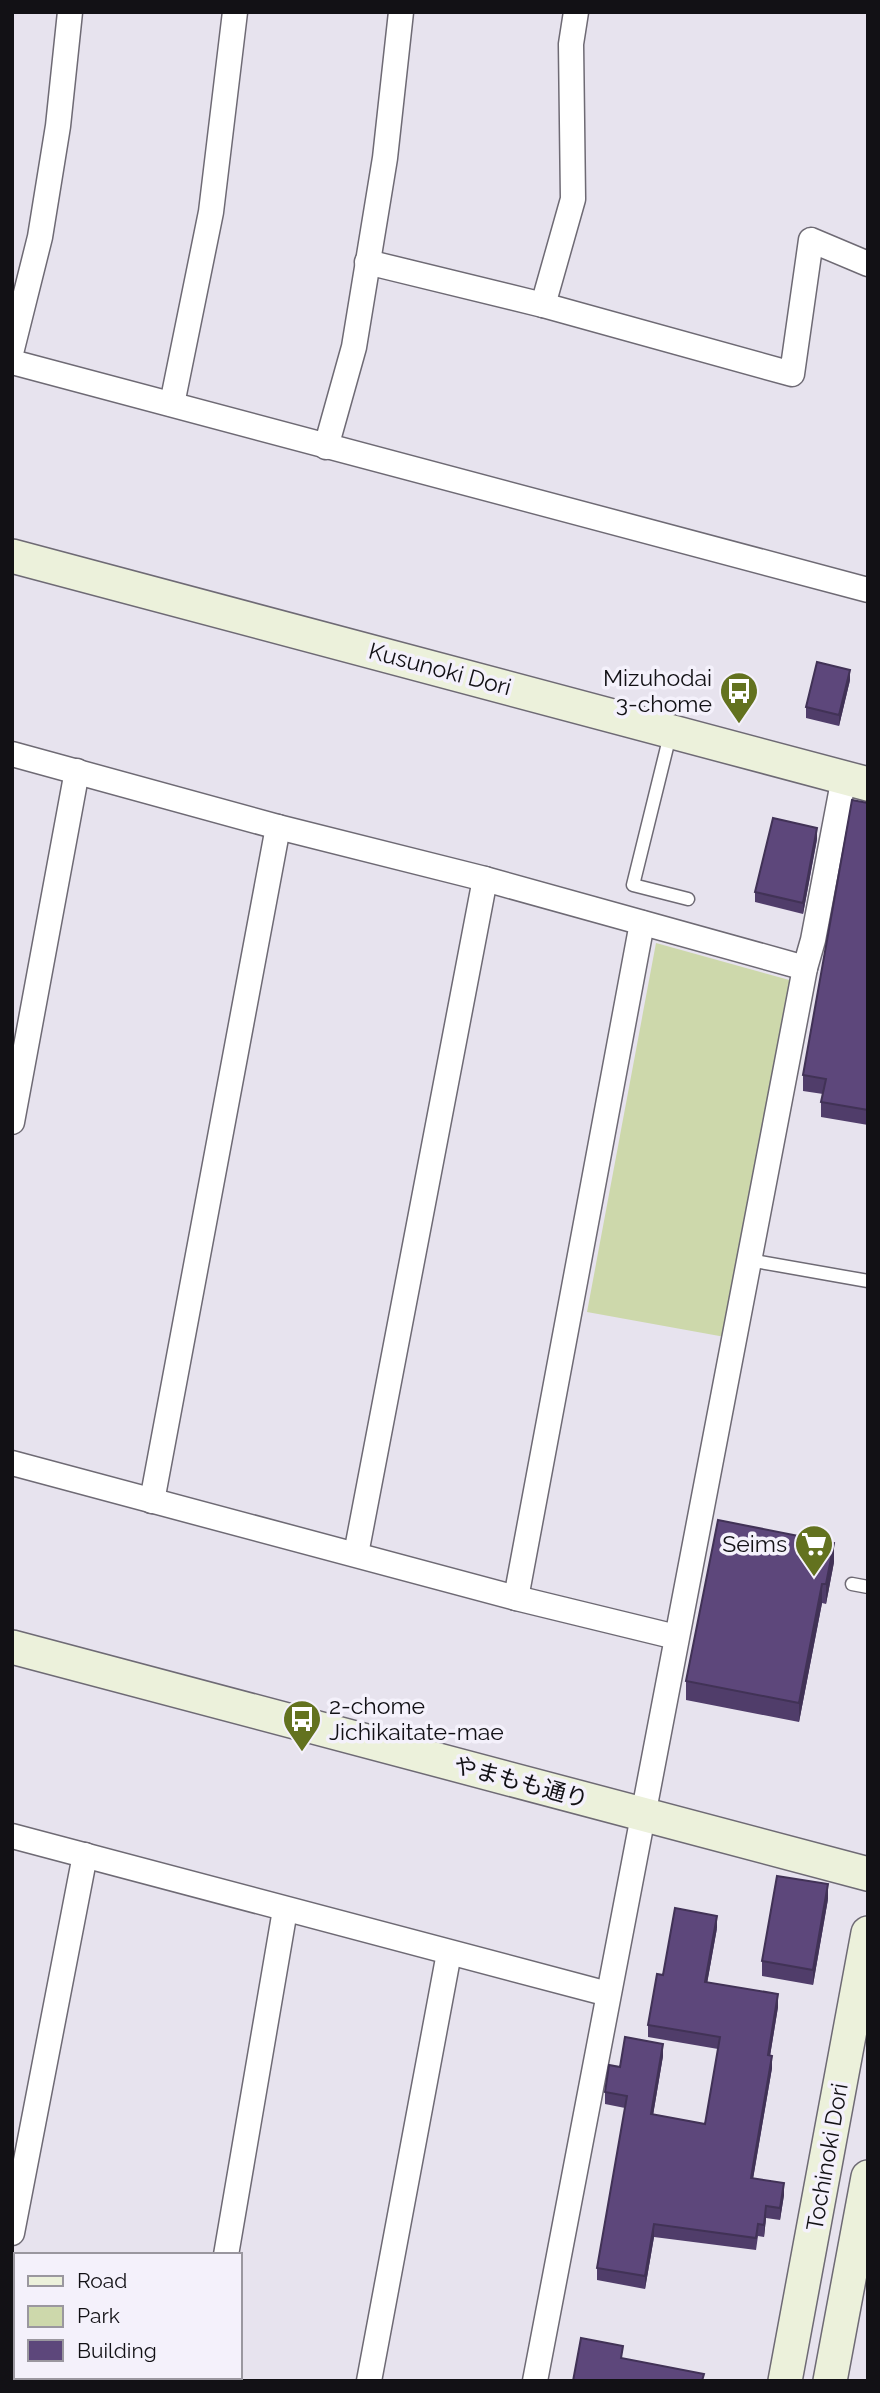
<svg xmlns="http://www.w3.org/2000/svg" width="880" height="2393" font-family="Raleway,'Noto Sans JP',sans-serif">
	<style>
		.green { fill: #cdd8ab }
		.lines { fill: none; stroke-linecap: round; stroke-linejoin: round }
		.lane-casing { stroke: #6e6a74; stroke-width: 15 }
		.street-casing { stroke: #6e6a74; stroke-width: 27 }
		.secondary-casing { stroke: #6e6a74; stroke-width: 36 }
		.lane { stroke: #fff; stroke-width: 12 }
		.street { stroke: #fff; stroke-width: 24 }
		.secondary { stroke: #ecf1db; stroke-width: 33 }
		.wall { fill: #503d6a }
		.shaded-wall { fill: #413256 }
		.building { fill: #5d477b; stroke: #413256; stroke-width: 2 }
		.labels { text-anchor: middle; stroke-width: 7; stroke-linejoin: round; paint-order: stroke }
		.street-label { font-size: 23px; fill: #121115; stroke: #f4f1fb }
		.poi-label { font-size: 23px; fill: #121115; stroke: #f4f1fb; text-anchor: end }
	</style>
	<rect width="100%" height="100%" fill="#e7e3ee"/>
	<polygon class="green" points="656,943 793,981 725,1337 587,1312"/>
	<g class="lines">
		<defs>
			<g id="lane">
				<polyline points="671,731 633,885 688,899"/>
				<polyline points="749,1260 868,1281"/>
				<polyline points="852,1584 868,1587"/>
			</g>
			<g id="street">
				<polyline points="367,262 543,305 792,374 811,240 868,264"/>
				<polyline points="543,305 573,199 571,44 576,12"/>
				<polyline points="12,349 40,237 58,126 70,12"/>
				<polyline points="12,362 868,590"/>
				<polyline points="172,404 211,212 235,12"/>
				<polyline points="326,447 354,347 385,158 401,12"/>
				<polyline points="12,754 278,827 485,879 805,968"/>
				<polyline points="12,1122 77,771"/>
				<polyline points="12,1463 516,1598 676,1637"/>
				<polyline points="152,1501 278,827"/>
				<polyline points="356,1554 485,879"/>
				<polyline points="516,1598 642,923"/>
				<polyline points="12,1836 608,1994"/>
				<polyline points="12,2233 85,1855"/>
				<polyline points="226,2255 285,1910"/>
				<polyline points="204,2381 204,2377"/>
				<polyline points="369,2381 449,1953"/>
				<polyline points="535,2381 805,968 813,940 844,777"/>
			</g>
			<g id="secondary">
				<polyline points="12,556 868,784"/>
				<polyline points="12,1647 868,1874"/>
				<polyline points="785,2381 868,1933"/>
				<polyline points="830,2381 868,2177"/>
			</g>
		</defs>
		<use href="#lane" class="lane-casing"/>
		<use href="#street" class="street-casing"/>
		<use href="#secondary" class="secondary-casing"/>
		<use href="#lane" class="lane"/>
		<use href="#street" class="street"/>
		<use href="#secondary" class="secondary"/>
	</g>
	<g class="wall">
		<polygon points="850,680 839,726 806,718 806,707"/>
		<polygon points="868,803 868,1125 821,1117 821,1102 823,1094 803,1091 803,1075"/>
		<polygon points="817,839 803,914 755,902 755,892"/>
		<polygon points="834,1562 826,1604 822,1603 799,1722 686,1700 686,1681"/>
		<polygon points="828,1899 813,1985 762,1976 762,1961"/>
		<polygon points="717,1928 707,1983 778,2007 770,2056 772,2068 753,2178 784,2195 780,2220 766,2218 764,2237 758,2236 756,2250 654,2237 645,2289 597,2280 597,2268 625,2108 605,2104 605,2092 620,2067 663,2056 653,2115 705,2124 718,2049 648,2037 648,2025"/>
	</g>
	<g class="shaded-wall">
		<polygon points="850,670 850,680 839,726 839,715"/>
		<polygon points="817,828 817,839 803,914 803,903"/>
		<polygon points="834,1543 834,1562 826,1604 826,1584"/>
		<polygon points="822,1584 822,1603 799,1722 799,1703"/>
		<polygon points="828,1884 828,1899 813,1985 813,1970"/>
		<polygon points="717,1916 717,1928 705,1995 705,1982"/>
		<polygon points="778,1994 778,2007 768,2068 768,2055"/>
		<polygon points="663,2044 663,2056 651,2127 651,2114"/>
		<polygon points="772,2056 772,2068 751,2191 751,2178"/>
		<polygon points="784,2183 784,2195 780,2220 780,2208"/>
		<polygon points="766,2206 766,2218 764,2237 764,2225"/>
		<polygon points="654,2224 654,2237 645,2289 645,2276"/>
	</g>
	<g class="building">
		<polygon points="817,662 850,670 839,715 806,707"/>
		<polygon points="852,800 868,803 868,1110 821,1102 826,1079 803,1075"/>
		<polygon points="773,818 817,828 803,903 755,892"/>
		<polygon points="718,1520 834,1543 826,1584 822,1584 799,1703 686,1681"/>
		<polygon points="777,1876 828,1884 813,1970 762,1961"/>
		<polygon points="675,1908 717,1916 705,1982 778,1994 768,2055 772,2056 751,2178 784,2183 780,2208 766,2206 764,2225 758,2224 756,2238 654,2224 645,2276 597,2268 627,2096 605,2092 609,2065 620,2067 625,2037 663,2044 651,2114 705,2124 720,2037 648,2025 657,1974 663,1975"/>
		<polygon points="581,2338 623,2346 621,2358 704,2374 702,2381 573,2381"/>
	</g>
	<defs>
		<symbol id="bus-pin" viewBox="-11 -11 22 30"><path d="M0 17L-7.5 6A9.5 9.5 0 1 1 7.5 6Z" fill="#63721f" stroke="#f4f1fb"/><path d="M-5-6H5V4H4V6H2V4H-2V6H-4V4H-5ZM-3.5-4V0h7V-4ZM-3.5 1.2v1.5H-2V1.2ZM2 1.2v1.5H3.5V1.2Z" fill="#fff"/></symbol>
		<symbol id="supermarket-pin" viewBox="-11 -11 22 30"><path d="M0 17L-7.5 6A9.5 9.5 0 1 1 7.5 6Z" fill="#63721f" stroke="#f4f1fb"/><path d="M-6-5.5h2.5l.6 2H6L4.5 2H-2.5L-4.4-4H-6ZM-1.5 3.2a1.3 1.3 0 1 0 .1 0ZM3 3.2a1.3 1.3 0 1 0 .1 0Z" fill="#fff"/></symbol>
	</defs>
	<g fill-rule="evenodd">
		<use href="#bus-pin" x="717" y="669" width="44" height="60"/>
		<use href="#supermarket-pin" x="792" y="1522" width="44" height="60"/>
		<use href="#bus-pin" x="280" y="1697" width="44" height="60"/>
	</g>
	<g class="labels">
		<g class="street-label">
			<text transform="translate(440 669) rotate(15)" y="8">Kusunoki Dori</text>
			<text transform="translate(521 1782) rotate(15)" y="8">やまもも通り</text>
			<text transform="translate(827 2157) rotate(-80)" y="8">Tochinoki Dori</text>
		</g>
		<g class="poi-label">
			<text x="712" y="686">Mizuhodai<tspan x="712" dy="26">3-chome</tspan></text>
			<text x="787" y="1552">Seims</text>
			<text x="329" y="1714" text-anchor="start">2-chome<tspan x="329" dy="26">Jichikaitate-mae</tspan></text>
		</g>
	</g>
	<rect width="880" height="2393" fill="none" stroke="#121115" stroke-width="28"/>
	<rect x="14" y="2253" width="228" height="126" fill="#f4f1fb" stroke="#9a979f" stroke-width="2"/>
	<rect x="28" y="2276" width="35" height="10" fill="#ecf1db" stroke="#9a979f" stroke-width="2"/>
	<text x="77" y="2288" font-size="21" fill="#121115">Road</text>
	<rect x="28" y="2306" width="35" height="21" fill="#cdd8ab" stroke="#9a979f" stroke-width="2"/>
	<text x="77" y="2323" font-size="21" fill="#121115">Park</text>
	<rect x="28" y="2340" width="35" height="21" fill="#5d477b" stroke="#9a979f" stroke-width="2"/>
	<text x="77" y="2358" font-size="21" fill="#121115">Building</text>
</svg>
